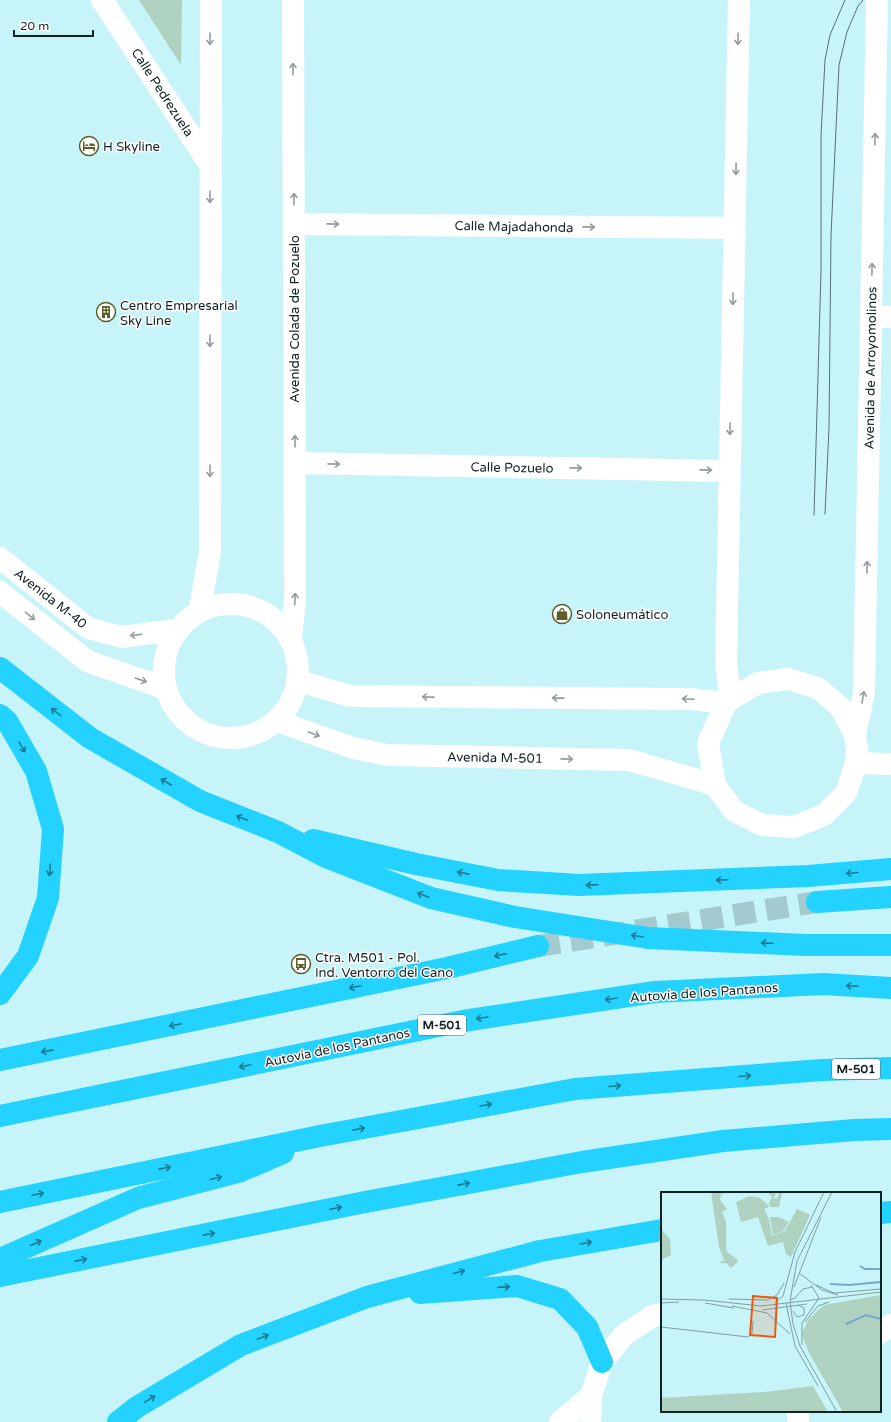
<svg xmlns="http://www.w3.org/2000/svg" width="891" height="1422" font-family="'Varela Round',sans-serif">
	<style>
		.green { fill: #aed1c0 }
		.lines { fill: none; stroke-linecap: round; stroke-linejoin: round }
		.motorway-tunnel { stroke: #a3cace; stroke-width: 22; stroke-dasharray: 22 11; stroke-linecap: butt }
		.minor { stroke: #fff; stroke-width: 22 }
		.motorway { stroke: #23d2fe; stroke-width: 22 }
		.tram { stroke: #557174; stroke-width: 1 }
		.oneway { stroke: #949c9c }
		.oneway2 { stroke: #1a7a91 }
		.labels { text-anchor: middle; stroke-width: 3; stroke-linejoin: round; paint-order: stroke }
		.shield { fill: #fff; stroke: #586466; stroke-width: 1 }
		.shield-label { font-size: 12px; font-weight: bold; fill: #112224 }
		.street-label { font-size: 13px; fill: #112224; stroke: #fff }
		.poi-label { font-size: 13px; fill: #112224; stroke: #fff; text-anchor: start }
		.inset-river { fill: none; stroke: #77a8cb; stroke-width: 2 }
		.inset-road { fill: none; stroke: #7ea0a3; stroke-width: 1 }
		.view { fill: #e8590c; fill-opacity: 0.15; stroke: #e8590c; stroke-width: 2 }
		.inset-edge { fill: none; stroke: #112224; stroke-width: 2 }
	</style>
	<rect width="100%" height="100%" fill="#c7f4f8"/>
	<polygon class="green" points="139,0 182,0 181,65"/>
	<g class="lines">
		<polyline class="motorway-tunnel" points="538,946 817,902"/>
		<g class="minor">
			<polyline points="102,0 210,165"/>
			<polyline points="294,224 734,228"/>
			<polyline points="871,317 891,317"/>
			<polyline points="295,463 729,471"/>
			<polyline points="0,558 88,628 121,637 175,630"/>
			<polyline points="0,592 87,661 164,688"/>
			<circle cx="231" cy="671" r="67"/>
			<polyline points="200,609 210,552 211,0"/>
			<polyline points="291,638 295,599 293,0"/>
			<polyline points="299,681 350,696 690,699 726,703"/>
			<polyline points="731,699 726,665 739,0"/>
			<polyline points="277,721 353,748 388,755 629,760 715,785"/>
			<polyline points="855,735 841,708 818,688 788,679 758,683 731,699 726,703 708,743 715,785 734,811 762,825 794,827 824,815 846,793 856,763 857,749 855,735 864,693 877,0"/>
			<polyline points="856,763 891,764"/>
			<polyline points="880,1333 891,1325"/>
			<polyline points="560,1422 591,1396"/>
			<polyline points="590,1422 591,1396 602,1362 624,1335 653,1316 662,1314"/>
			<polyline points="798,1422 798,1411"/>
		</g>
		<g class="motorway">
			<polyline points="0,668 90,738 200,801 278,832 326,857 431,898 515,917 648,938 806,945 891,945"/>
			<polyline points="0,715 7,721 36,771 53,829 48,898 28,956 0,994"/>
			<polyline points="313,840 416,864 498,880 579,885 808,876 891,869"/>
			<polyline points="817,902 891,897"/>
			<polyline points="0,1060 447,968 538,946"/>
			<polyline points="0,1116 463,1021 655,992 823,984 891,988"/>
			<polyline points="0,1202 320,1136 575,1089 822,1070 891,1068"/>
			<polyline points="880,1213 891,1212"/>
			<polyline points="0,1259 138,1198 241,1171 283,1153"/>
			<polyline points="0,1276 360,1203 582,1162 723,1141 854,1130 891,1129"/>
			<polyline points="420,1293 517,1286 560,1299 587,1327 602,1362"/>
			<polyline points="118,1422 137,1407 241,1345 367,1297 540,1251 662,1230"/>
		</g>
		<g class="tram">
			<polyline points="825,514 829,428 831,235 839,65 847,32 858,6 863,0"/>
			<polyline points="814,515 821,271 821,135 825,60 830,35 845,0"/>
		</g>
	</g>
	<defs><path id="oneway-shaft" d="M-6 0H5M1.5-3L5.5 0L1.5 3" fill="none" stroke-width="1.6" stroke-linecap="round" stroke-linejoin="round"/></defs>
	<g class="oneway">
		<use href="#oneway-shaft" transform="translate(210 39) rotate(90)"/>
		<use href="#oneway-shaft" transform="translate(738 39) rotate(91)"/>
		<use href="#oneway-shaft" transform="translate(293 69) rotate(-90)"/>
		<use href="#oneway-shaft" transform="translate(875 139) rotate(-89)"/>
		<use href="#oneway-shaft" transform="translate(736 169) rotate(91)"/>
		<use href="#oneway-shaft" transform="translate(210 197) rotate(90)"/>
		<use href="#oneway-shaft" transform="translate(294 199) rotate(-90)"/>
		<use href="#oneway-shaft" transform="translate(333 224) rotate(1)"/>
		<use href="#oneway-shaft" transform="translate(589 227) rotate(1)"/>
		<use href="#oneway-shaft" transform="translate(872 269) rotate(-89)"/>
		<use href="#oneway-shaft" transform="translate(733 299) rotate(91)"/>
		<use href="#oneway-shaft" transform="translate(210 341) rotate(90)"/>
		<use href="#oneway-shaft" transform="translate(730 429) rotate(91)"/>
		<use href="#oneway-shaft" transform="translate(295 441) rotate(-90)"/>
		<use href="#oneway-shaft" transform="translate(334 464) rotate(1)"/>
		<use href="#oneway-shaft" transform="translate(576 468) rotate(1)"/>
		<use href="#oneway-shaft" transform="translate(706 470) rotate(1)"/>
		<use href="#oneway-shaft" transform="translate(210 471) rotate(90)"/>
		<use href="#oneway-shaft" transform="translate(867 567) rotate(-89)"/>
		<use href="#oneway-shaft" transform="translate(295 599) rotate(-87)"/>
		<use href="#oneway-shaft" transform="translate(30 616) rotate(39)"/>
		<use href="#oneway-shaft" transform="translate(136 635) rotate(173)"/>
		<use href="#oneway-shaft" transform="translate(141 680) rotate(19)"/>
		<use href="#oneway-shaft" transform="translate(428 697) rotate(-179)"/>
		<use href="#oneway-shaft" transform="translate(863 697) rotate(-80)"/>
		<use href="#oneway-shaft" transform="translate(558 698) rotate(-179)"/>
		<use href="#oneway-shaft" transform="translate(688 699) rotate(-177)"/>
		<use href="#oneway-shaft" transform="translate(314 734) rotate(20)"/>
		<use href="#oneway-shaft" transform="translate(567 759) rotate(1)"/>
	</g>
	<g class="oneway2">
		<use href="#oneway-shaft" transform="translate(56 712) rotate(-142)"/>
		<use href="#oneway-shaft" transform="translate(22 747) rotate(60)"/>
		<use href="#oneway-shaft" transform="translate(166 782) rotate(-150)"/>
		<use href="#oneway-shaft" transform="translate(242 818) rotate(-158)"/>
		<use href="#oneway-shaft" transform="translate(50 870) rotate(94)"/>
		<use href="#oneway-shaft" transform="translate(463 873) rotate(-169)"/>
		<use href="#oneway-shaft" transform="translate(852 873) rotate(175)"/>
		<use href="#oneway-shaft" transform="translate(722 880) rotate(178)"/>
		<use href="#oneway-shaft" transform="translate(592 885) rotate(178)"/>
		<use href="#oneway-shaft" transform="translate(423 895) rotate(-159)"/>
		<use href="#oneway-shaft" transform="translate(637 936) rotate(-171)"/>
		<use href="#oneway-shaft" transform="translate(767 943) rotate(-178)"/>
		<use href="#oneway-shaft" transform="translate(500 955) rotate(167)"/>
		<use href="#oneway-shaft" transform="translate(852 986) rotate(-177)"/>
		<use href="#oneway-shaft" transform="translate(355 987) rotate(168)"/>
		<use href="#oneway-shaft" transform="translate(611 999) rotate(171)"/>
		<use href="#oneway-shaft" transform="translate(482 1018) rotate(171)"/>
		<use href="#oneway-shaft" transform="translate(175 1025) rotate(169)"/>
		<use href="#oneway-shaft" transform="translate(47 1051) rotate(169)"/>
		<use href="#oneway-shaft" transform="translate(245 1066) rotate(168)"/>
		<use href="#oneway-shaft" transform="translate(745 1076) rotate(-5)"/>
		<use href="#oneway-shaft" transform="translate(615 1086) rotate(-5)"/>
		<use href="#oneway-shaft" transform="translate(486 1105) rotate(-10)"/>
		<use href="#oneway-shaft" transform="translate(359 1129) rotate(-11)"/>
		<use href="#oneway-shaft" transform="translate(165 1168) rotate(-11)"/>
		<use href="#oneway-shaft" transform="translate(216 1178) rotate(-14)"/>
		<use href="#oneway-shaft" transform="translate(464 1184) rotate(-11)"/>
		<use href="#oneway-shaft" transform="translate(38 1194) rotate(-12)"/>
		<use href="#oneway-shaft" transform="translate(336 1208) rotate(-12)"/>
		<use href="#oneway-shaft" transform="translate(209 1234) rotate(-11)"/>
		<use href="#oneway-shaft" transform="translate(36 1243) rotate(-24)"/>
		<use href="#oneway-shaft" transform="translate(586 1243) rotate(-10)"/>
		<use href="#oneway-shaft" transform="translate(81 1260) rotate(-11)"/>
		<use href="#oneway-shaft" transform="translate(459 1272) rotate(-15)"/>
		<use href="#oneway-shaft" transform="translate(504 1287) rotate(-4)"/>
		<use href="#oneway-shaft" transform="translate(263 1337) rotate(-21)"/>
		<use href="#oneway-shaft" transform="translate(150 1399) rotate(-31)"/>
	</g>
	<defs>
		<symbol id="hotel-ring" viewBox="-11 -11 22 22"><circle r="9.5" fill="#fff" stroke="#5f5d2a" stroke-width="1.5"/><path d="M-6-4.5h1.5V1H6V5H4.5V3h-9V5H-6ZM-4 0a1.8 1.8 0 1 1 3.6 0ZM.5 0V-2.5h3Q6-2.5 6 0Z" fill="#5f5d2a"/></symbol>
		<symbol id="building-ring" viewBox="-11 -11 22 22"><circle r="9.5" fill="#fff" stroke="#5f5d2a" stroke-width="1.5"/><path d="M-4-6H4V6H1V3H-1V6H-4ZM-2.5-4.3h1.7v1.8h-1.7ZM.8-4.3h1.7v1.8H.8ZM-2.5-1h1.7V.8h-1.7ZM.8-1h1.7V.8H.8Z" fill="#5f5d2a"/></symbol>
		<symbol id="shop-ring" viewBox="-11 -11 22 22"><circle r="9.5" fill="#fff" stroke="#5f5d2a" stroke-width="1.5"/><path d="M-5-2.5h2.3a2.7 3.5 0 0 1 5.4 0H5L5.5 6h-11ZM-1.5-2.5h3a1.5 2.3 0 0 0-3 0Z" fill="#5f5d2a"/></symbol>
		<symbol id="bus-ring" viewBox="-11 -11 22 22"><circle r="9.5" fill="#fff" stroke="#5f5d2a" stroke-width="1.5"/><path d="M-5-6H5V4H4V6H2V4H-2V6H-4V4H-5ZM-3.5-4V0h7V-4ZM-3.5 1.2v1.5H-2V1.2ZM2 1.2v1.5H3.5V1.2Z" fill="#5f5d2a"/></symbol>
	</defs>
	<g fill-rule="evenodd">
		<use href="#hotel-ring" x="78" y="135" width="22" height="22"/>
		<use href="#building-ring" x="95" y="301" width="22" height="22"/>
		<use href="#shop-ring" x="551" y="603" width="22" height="22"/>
		<use href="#bus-ring" x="290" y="953" width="22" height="22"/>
	</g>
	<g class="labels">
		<g class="shield">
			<rect x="418" y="1015" width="48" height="20" rx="3"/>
			<rect x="832" y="1059" width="48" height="20" rx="3"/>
		</g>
		<g class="shield-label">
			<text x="442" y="1029">M-501</text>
			<text x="856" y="1073">M-501</text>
		</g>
		<g class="street-label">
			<text transform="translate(163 92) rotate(57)" y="5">Calle Pedrezuela</text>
			<text transform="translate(514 226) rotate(1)" y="5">Calle Majadahonda</text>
			<text transform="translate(294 319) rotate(-90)" y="5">Avenida Colada de Pozuelo</text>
			<text transform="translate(870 368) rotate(-89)" y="5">Avenida de Arroyomolinos</text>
			<text transform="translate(512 467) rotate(1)" y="5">Calle Pozuelo</text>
			<text transform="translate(51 598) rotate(38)" y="5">Avenida M-40</text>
			<text transform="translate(495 757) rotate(1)" y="5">Avenida M-501</text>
			<text transform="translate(704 992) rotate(-4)" y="5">Autovía de los Pantanos</text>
			<text transform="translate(337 1047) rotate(-12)" y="5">Autovía de los Pantanos</text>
		</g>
		<g class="poi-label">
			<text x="103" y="151">H Skyline</text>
			<text x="120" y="310">Centro Empresarial<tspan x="120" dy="15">Sky Line</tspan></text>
			<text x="576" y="619">Soloneumático</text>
			<text x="315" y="962">Ctra. M501 - Pol.<tspan x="315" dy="15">Ind. Ventorro del Cano</tspan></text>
		</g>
	</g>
	<g transform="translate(661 1192)">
		<rect width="220" height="220" fill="#c7f4f8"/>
		<path d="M 50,0 L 65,0 L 60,3 L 59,8 L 66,17 L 61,20 L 65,30 L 65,57 L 67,61 L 76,67 L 77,70 L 70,76 L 65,71 L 59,71 L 61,68 L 64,70 L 58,55 ZM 106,0 L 115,0 L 113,6 L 116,7 L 118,0 L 121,1 L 118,15 L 109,15 L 108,11 L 111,5 ZM 89,4 L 99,6 L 107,13 L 108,15 L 103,17 L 108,27 L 111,44 L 124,39 L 136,17 L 149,23 L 130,65 L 125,62 L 122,50 L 107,54 L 97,25 L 80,30 L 75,10 ZM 109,25 L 117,25 L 128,30 L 122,39 L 112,43 ZM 0,37 L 9,47 L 10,63 L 0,68 ZM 220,103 L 220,220 L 182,220 L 147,159 L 141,142 L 147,128 L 163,113 ZM 152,194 L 167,220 L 0,220 L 0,206 L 104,200 Z" fill="#aed1c0"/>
		<path class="inset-river" d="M 199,74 L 204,77 L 220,77M 169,92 L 188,93 L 220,90M 185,132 L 205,123 L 220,127"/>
		<path class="inset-road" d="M 171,0 L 136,69 L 129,109 L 132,132 L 139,154 L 176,220M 138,81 L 161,98 L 177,103M 155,93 L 173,101 L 220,97M 133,95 L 160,25M 0,107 L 43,108 L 100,114 L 220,100M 68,107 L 106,108 L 116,103 L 123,91M 129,108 L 134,106 L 142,97 L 151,95M 0,111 L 18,110M 44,111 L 73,116M 114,111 L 122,104 L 134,60 L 163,0M 125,111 L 134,154 L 157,194M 71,114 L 106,121 L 129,142M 101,118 L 146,112M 132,119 L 136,125 L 143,123 L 143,116 L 137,113M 144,130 L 157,114 L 168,110M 0,135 L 87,145 L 91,142 L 92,129M 141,153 L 141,131 L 158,106 L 150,93"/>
		<path class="view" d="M 92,104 L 116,106 L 114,145 L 89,143 Z"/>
		<rect width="220" height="220" class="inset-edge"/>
	</g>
	<path d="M14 30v6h79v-6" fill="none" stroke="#112224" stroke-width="2"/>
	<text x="20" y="30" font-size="12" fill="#112224" stroke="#ffffff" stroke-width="3" paint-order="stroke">20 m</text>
</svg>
